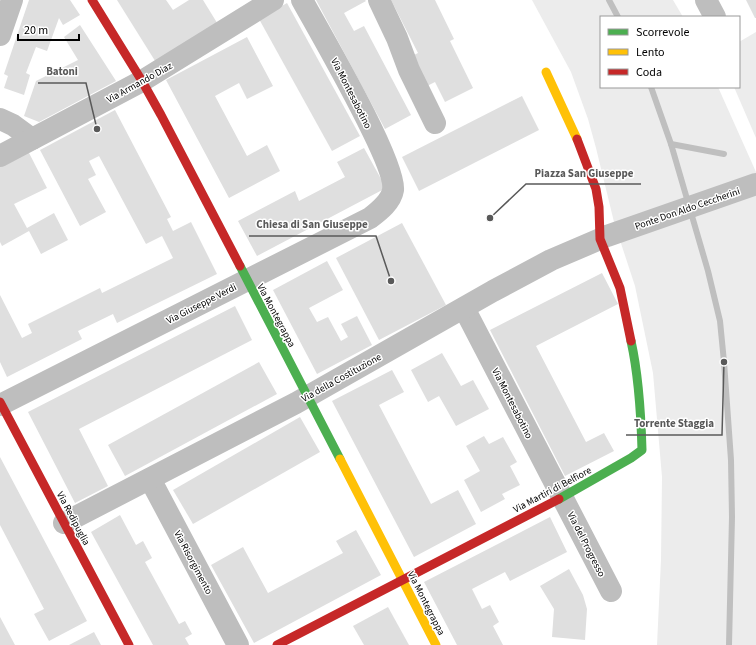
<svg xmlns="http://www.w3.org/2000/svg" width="756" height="645" font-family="'Source Sans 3',sans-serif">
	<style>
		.green { fill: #ececec }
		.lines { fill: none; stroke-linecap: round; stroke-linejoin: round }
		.stream { stroke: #bfbfbf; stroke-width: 6 }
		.building { fill: #dfdfdf }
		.street { stroke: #bebebe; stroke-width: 22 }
		.fast { stroke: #4caf50; stroke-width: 9 }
		.slow { stroke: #ffc107; stroke-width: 9 }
		.jam { stroke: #c62828; stroke-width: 9 }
		.labels { text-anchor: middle; stroke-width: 3; stroke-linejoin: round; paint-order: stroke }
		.street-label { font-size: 10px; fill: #000; stroke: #fff }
		.leader { fill: none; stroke: #595959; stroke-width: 1.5 }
		.callout-dot { fill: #595959; stroke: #fff; stroke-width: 1.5 }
		.callout-label { font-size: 11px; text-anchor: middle; font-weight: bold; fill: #595959; stroke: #fff; stroke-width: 3; stroke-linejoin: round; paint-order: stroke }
	</style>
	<rect width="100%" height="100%" fill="#fff"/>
	<g class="green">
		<polygon points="532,0 673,0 683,17 601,17 601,87 718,87 756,172 756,645 657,645 661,560 662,477 653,373 635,286 614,222 596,148 588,119 571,72"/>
		<polygon points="756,32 756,138 734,87 739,87 739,42"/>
	</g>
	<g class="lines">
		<g class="stream">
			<polyline points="609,0 618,17"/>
			<polyline points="651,87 671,144 708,271 720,321 724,362 731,460 732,517 729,645"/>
			<polyline points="671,144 724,154"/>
		</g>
	</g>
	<g class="building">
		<polygon points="29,0 70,0 80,15 63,25 59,18 47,51 36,47 26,73 30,75 24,95 4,88 8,76 4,74"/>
		<polygon points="117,0 166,0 173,10 189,0 203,0 219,26 157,64"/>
		<polygon points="316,0 365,0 366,1 344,13 354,31 364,26 411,115 385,129"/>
		<polygon points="391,0 435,0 454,39 450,41 473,88 445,102 435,82 427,86 412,56 418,53"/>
		<polygon points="746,0 756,0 756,18 755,18"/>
		<polygon points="287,3 360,136 332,151 259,19"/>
		<polygon points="80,25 116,81 39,122 24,116 36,81 78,60 64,37"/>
		<polygon points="247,37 273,86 247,99 239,83 215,96 247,156 267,145 280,171 229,198 166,80"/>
		<polygon points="522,96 539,130 419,191 402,157"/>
		<polygon points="115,110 171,217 167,219 173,231 191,222 217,274 117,323 113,314 78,331 82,339 7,377 0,362 0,295 22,338 32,333 28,324 100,288 102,293 173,258 162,236 146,244 99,156 89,161 96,175 88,179 106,212 80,226 40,150"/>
		<polygon points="364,148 386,188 257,256 238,221 295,191 299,201 345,177 337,162"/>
		<polygon points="28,151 47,188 14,204 27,228 54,213 68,240 41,254 29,231 2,246 0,242 0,165"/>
		<polygon points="402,223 446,305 379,340 336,258"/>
		<polygon points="327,261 343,290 309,308 317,322 328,317 341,341 348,337 341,324 357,316 372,345 317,374 273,290"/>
		<polygon points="602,273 618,304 536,346 586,442 604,433 614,451 565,476 490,330"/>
		<polygon points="235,306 252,340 79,429 108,486 75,503 28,412"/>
		<polygon points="442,353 461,386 473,380 489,409 456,426 439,396 428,402 411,370"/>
		<polygon points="259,362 277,394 125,476 108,445"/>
		<polygon points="392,370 404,392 379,405 431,504 458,490 476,524 414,557 332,401"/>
		<polygon points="300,417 320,452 193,524 173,490"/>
		<polygon points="484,436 489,444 503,437 517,462 510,466 520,485 502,494 505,499 481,512 464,480 480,471 466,446"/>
		<polygon points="0,457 87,621 49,641 34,614 44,609 0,525"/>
		<polygon points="120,515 136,545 143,541 152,558 145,562 179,624 185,621 192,634 185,638 189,645 153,645 91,532"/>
		<polygon points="550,517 567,552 510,581 505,572 472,589 482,609 490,605 499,622 493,626 503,645 457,645 424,582"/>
		<polygon points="356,530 381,575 254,643 211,565 243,547 268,593 343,553 336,541"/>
		<polygon points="569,569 583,595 587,609 585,640 552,637 554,609 540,586"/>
		<polygon points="388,607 409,645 364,645 353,626"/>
		<polygon points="0,617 15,645 0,645"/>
		<polygon points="94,632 101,645 69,645"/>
	</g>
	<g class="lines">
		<g class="street">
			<polyline points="379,0 397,38 409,70 435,123"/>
			<polyline points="706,0 715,17"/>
			<polyline points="0,35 12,0"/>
			<polyline points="0,119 13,125 32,139"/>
			<polyline points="0,156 142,81 273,0"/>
			<polyline points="464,308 611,591"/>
			<path d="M 0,405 L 370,218 C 379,211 391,202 393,190 C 397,164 319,31 302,0"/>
			<polyline points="150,479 238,645"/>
			<polyline points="64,523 296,403 493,291 551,260 607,236 756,184"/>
		</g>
		<g class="fast">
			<polyline points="240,266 340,459"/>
			<path d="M 559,499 L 631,458 L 642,450 C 641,413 639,377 631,341"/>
		</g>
		<g class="slow">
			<polyline points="546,72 577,139"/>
			<polyline points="340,459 436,645"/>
		</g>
		<g class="jam">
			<polyline points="92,0 142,81 161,115 240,266"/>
			<polyline points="577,139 596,189 599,207 600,239 620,288 631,341"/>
			<polyline points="0,402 129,645"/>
			<polyline points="277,645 559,499"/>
		</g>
	</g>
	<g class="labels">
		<g class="street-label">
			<text transform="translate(139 82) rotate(-29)" y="4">Via Armando Diaz</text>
			<text transform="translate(352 93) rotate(63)" y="4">Via Montesabotino</text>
			<text transform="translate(687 208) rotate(-19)" y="4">Ponte Don Aldo Ceccherini</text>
			<text transform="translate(201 303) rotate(-27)" y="4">Via Giuseppe Verdi</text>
			<text transform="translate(277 315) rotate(62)" y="4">Via Montegrappa</text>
			<text transform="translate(341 377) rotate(-29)" y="4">Via della Costituzione</text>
			<text transform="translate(513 403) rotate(63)" y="4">Via Montesabotino</text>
			<text transform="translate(552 489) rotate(-28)" y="4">Via Martiri di Belfiore</text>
			<text transform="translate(74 518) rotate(62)" y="4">Via Redipuglia</text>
			<text transform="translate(587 544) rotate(63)" y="4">Via del Progresso</text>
			<text transform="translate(194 562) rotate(62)" y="4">Via Risorgimento</text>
			<text transform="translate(427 603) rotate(63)" y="4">Via Montegrappa</text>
		</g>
	</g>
	<path class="leader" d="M97 129L86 83H38M490 218L526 184H641M391 281L376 236H249M724 362L722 435H626"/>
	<g class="callout-dot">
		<circle cx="97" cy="129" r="4"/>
		<circle cx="490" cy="218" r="4"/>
		<circle cx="391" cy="281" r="4"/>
		<circle cx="724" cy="362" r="4"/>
	</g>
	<g class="callout-label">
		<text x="62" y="75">Batoni</text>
		<text x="584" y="177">Piazza San Giuseppe</text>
		<text x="312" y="228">Chiesa di San Giuseppe</text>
		<text x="674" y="427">Torrente Staggia</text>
	</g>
	<rect x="600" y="16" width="140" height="72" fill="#ffffff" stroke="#999999"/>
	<rect x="608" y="29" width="20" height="6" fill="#4caf50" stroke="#999999"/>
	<text x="636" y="36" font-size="12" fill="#000000">Scorrevole</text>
	<rect x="608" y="49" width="20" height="6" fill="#ffc107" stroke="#999999"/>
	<text x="636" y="56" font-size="12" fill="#000000">Lento</text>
	<rect x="608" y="69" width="20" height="6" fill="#c62828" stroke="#999999"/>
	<text x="636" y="76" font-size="12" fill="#000000">Coda</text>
	<path d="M18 34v6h61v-6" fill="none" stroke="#000000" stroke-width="2"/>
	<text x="24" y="34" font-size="12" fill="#000000" stroke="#ffffff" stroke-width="3" paint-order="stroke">20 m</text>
</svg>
